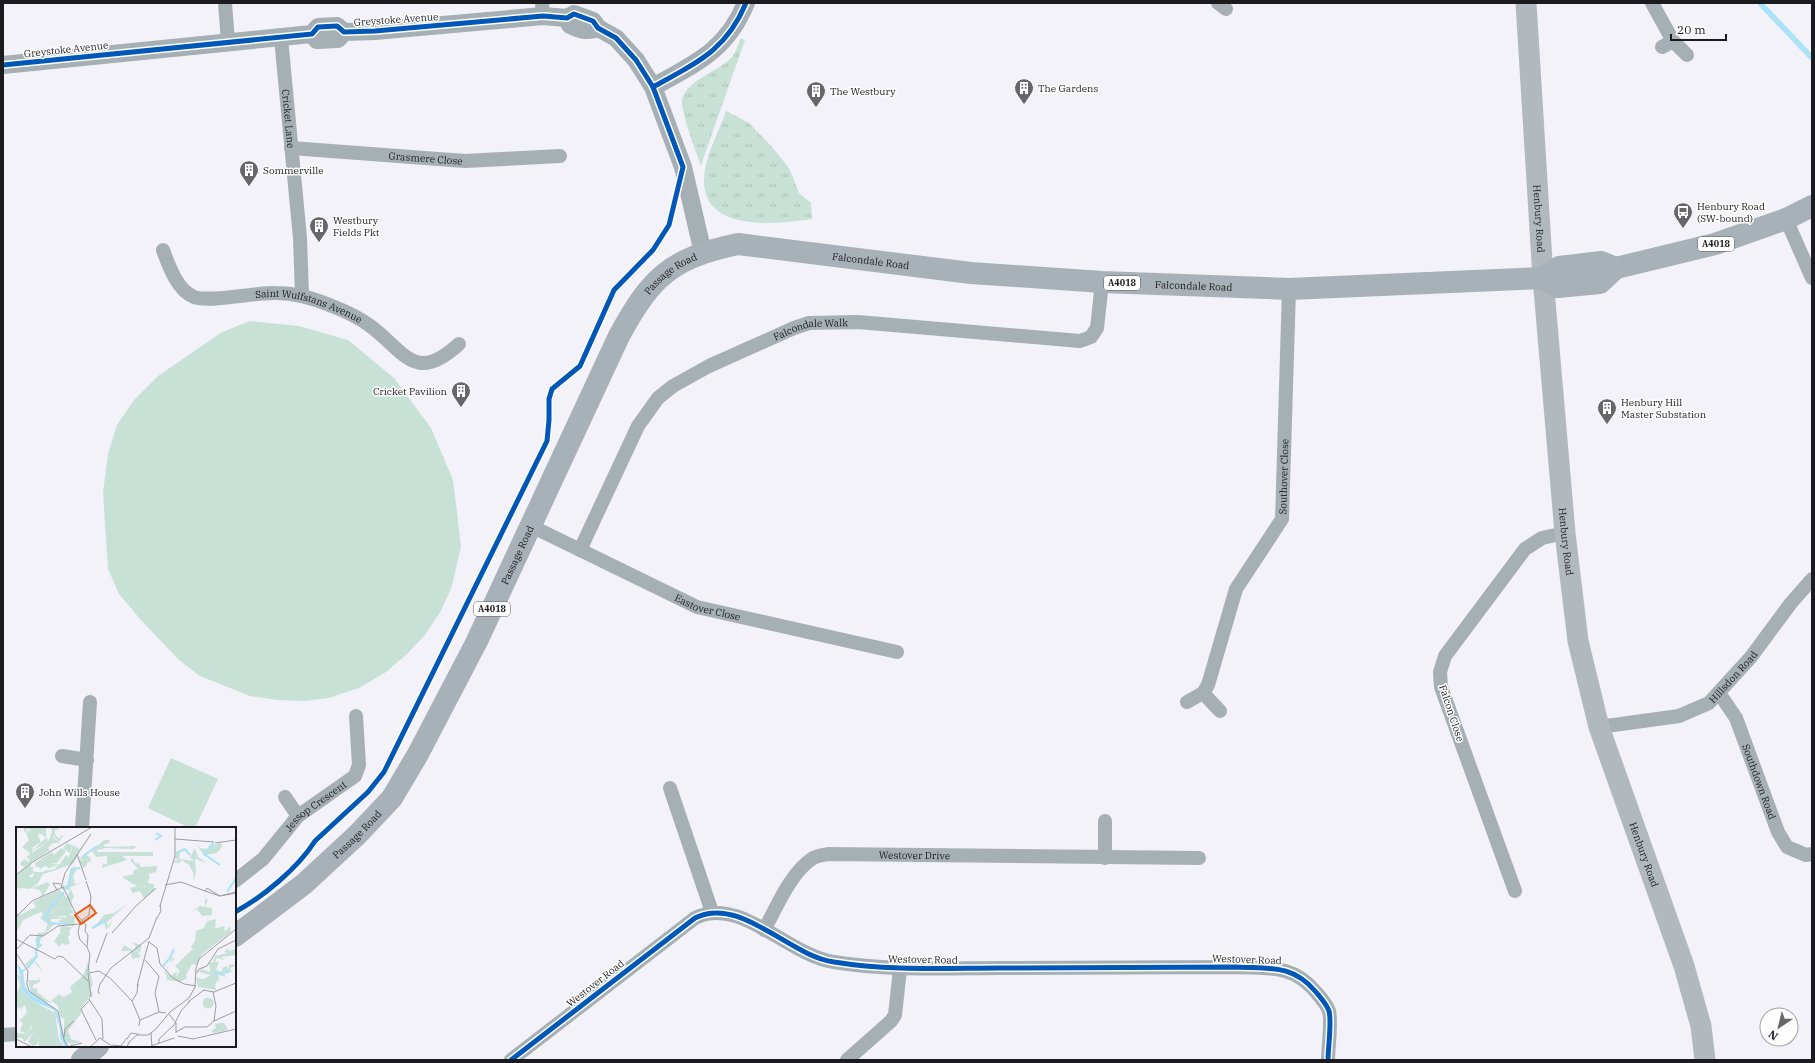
<svg xmlns="http://www.w3.org/2000/svg" width="1815" height="1063" font-family="'IBM Plex Serif',serif">
	<style>
		.grass { fill: url(#grass-tufts) }
		.garden { fill: #c8e1d6 }
		.lines { fill: none; stroke-linecap: round; stroke-linejoin: round }
		.stream { stroke: #aae2f9; stroke-width: 5.5 }
		.minor { stroke: #a6b0b4; stroke-width: 14 }
		.tertiary { stroke: #a6b0b4; stroke-width: 18 }
		.secondary { stroke: #b1b9be; stroke-width: 21 }
		.primary { stroke: #a7b1b7; stroke-width: 22 }
		.cycleway-casing { stroke: #fefefe; stroke-width: 8 }
		.cycleway { stroke: #0057b8; stroke-width: 5 }
		.labels { text-anchor: middle; stroke-width: 3; stroke-linejoin: round; paint-order: stroke }
		.shield { fill: #fefefe; stroke: #5f5f62; stroke-width: 1 }
		.shield-label { font-size: 9px; font-weight: bold; fill: #1b1b1f }
		.street-label { font-size: 10px; fill: #1b1b1f; stroke: #fefefe }
		.poi-label { font-size: 10px; fill: #1b1b1f; stroke: #fefefe; text-anchor: start }
		.inset-river { fill: none; stroke: #aae2f9; stroke-width: 2 }
		.inset-road { fill: none; stroke: #9c9ca1; stroke-width: 1 }
		.view { fill: #e8590c; fill-opacity: 0.15; stroke: #e8590c; stroke-width: 2 }
		.inset-edge { fill: none; stroke: #1b1b1f; stroke-width: 2 }
	</style>
	<defs>
		<pattern id="grass-tufts" width="24" height="20" patternUnits="userSpaceOnUse"><rect width="24" height="20" fill="#c8e1d6"/><path d="M3 7l-1-3M5 7V3M7 7l1-3M15 17l-1-3M17 17v-4M19 17l1-3" fill="none" stroke="#abc0b7"/></pattern>
	</defs>
	<rect width="100%" height="100%" fill="#f2f2f8"/>
	<g class="grass">
		<path d="M 741,38 L 745,40 L 701,165 C 696,153 681,112 682,101 C 684,81 720,71 732,57 C 736,53 738,44 741,38 Z"/>
		<path d="M 726,111 L 749,123 L 773,148 L 789,168 L 799,193 L 811,203 L 812,219 C 772,225 694,233 705,169 C 709,149 720,129 726,111 Z"/>
	</g>
	<g class="garden">
		<polygon points="250,321 299,326 348,340 394,378 431,428 453,480 461,546 452,586 441,611 424,636 406,655 386,672 359,688 329,698 304,701 277,700 250,696 200,676 179,660 140,619 119,594 108,569 103,493 108,453 117,425 134,400 158,376 222,332"/>
		<polygon points="171,758 218,779 195,828 190,828 148,808"/>
	</g>
	<g class="lines">
		<polyline class="stream" points="1760,3 1812,58"/>
		<g class="minor">
			<polyline points="225,3 228,42"/>
			<polyline points="542,3 543,16"/>
			<polyline points="1218,3 1226,9"/>
			<polyline points="1652,3 1673,41 1687,55"/>
			<path id="s1" d="M 281,38 L 300,238 L 302,295"/>
			<polyline points="1662,47 1673,41"/>
			<path id="s2" d="M 291,148 L 465,161 L 560,156"/>
			<polyline points="1786,219 1812,278"/>
			<path id="s3" d="M 163,250 C 169,266 177,290 194,297 C 211,303 256,292 276,293 C 296,293 313,298 332,306 C 345,311 358,317 369,325 C 405,351 414,385 459,344"/>
			<path id="s4" d="M 531,526 L 697,607 L 897,652"/>
			<path id="s5" d="M 580,550 L 638,426 L 658,398 L 673,386 L 709,366 L 794,328 L 809,323 L 858,322 L 1080,341 L 1091,337 L 1097,328 L 1102,282"/>
			<polyline points="1203,693 1220,711"/>
			<path id="s6" d="M 1719,693 L 1736,718 L 1778,832 L 1787,847 L 1806,855 L 1812,854"/>
			<path id="s7" d="M 1187,702 L 1203,693 L 1208,685 L 1236,589 L 1282,519 L 1289,289"/>
			<path id="s8" d="M 1599,727 L 1679,716 L 1709,703 L 1751,657 L 1791,603 L 1812,579"/>
			<polyline points="62,756 87,760"/>
			<polyline points="670,788 712,912"/>
			<polyline points="285,797 298,816"/>
			<polyline points="82,828 90,702"/>
			<polyline points="1105,858 1105,821"/>
			<path id="s9" d="M 235,881 L 263,859 L 298,816 L 355,776 L 359,765 L 356,716"/>
			<polyline points="1515,891 1441,687 1440,672 1445,656 1525,549 1542,538 1565,533"/>
			<path id="s10" d="M 764,930 C 777,907 790,873 813,858 C 817,856 823,855 828,854 L 1199,858"/>
			<polyline points="3,1035 17,1034"/>
			<path d="M 511,1060 L 695,918 C 740,895 789,956 834,962 C 889,971 945,968 1000,968 C 1079,967 1158,967 1237,967 C 1269,969 1292,964 1315,991 C 1320,997 1326,1003 1329,1011 C 1332,1021 1328,1048 1328,1060"/>
			<polyline points="847,1060 891,1021 895,1015 900,969"/>
		</g>
		<g class="tertiary">
			<path d="M 567,18 L 570,25 C 580,30 587,32 598,28"/>
			<polyline points="312,34 317,40 338,39 344,32"/>
			<polyline points="3,65 312,34 318,27 337,26 344,32 375,31 543,16 567,18 574,14 593,21 598,28 616,38 636,60 653,87 683,167 703,253"/>
			<path d="M 653,87 C 696,63 726,51 746,3"/>
		</g>
		<path class="secondary" id="s11" d="M 1526,3 L 1543,278 L 1565,533 L 1578,641 L 1599,727 L 1684,966 L 1701,1026 L 1705,1060"/>
		<g class="primary">
			<polyline points="1543,278 1558,287 1600,283 1616,268 1715,244 1786,219 1812,206"/>
			<path id="s12" d="M 235,936 L 304,884 L 357,835 L 392,798 L 418,754 L 477,641 L 619,336 C 651,277 671,258 738,244 L 971,273 L 1102,282 L 1289,289 L 1543,278 L 1559,267 L 1601,262 L 1616,268"/>
			<polyline points="82,1060 98,1046"/>
		</g>
		<defs>
			<g id="cycleway">
				<path d="M 3,65 L 312,34 L 318,27 L 337,26 L 344,32 L 375,31 L 543,16 L 567,18 L 574,14 L 593,21 L 598,28 L 616,38 L 636,60 L 653,87 L 683,167 L 669,225 L 653,250 L 614,290 L 580,366 L 552,389 L 549,399 L 549,420 L 547,441 L 384,772 L 368,792 L 315,841 C 298,868 263,897 235,912"/>
				<path d="M 653,87 C 696,63 726,51 746,3"/>
				<path d="M 511,1060 L 695,918 C 740,895 789,956 834,962 C 889,971 945,968 1000,968 C 1079,967 1158,967 1237,967 C 1269,969 1292,964 1315,991 C 1320,997 1326,1003 1329,1011 C 1332,1021 1328,1048 1328,1060"/>
			</g>
		</defs>
		<use href="#cycleway" class="cycleway-casing"/>
		<use href="#cycleway" class="cycleway"/>
	</g>
	<defs>
		<symbol id="building-pin" viewBox="-11 -11 22 30"><path d="M0 17L-7.5 6A9.5 9.5 0 1 1 7.5 6Z" fill="#66666b" stroke="#fefefe"/><path d="M-4-6H4V6H1V3H-1V6H-4ZM-2.5-4.3h1.7v1.8h-1.7ZM.8-4.3h1.7v1.8H.8ZM-2.5-1h1.7V.8h-1.7ZM.8-1h1.7V.8H.8Z" fill="#fff"/></symbol>
		<symbol id="bus-pin" viewBox="-11 -11 22 30"><path d="M0 17L-7.5 6A9.5 9.5 0 1 1 7.5 6Z" fill="#66666b" stroke="#fefefe"/><path d="M-5-6H5V4H4V6H2V4H-2V6H-4V4H-5ZM-3.5-4V0h7V-4ZM-3.5 1.2v1.5H-2V1.2ZM2 1.2v1.5H3.5V1.2Z" fill="#fff"/></symbol>
	</defs>
	<g fill-rule="evenodd">
		<use href="#building-pin" x="1013" y="77" width="22" height="30"/>
		<use href="#building-pin" x="805" y="80" width="22" height="30"/>
		<use href="#building-pin" x="238" y="159" width="22" height="30"/>
		<use href="#bus-pin" x="1672" y="201" width="22" height="30"/>
		<use href="#building-pin" x="308" y="215" width="22" height="30"/>
		<use href="#building-pin" x="450" y="380" width="22" height="30"/>
		<use href="#building-pin" x="1596" y="397" width="22" height="30"/>
		<use href="#building-pin" x="14" y="781" width="22" height="30"/>
	</g>
	<g class="labels">
		<g class="shield">
			<rect x="1698" y="237" width="36" height="14" rx="3"/>
			<rect x="1104" y="276" width="36" height="14" rx="3"/>
			<rect x="474" y="602" width="36" height="14" rx="3"/>
		</g>
		<g class="shield-label">
			<text x="1716" y="247">A4018</text>
			<text x="1122" y="286">A4018</text>
			<text x="492" y="612">A4018</text>
		</g>
		<g class="street-label">
			<text transform="translate(396 19) rotate(-4)" y="4">Greystoke Avenue</text>
			<text transform="translate(66 49) rotate(-6)" y="4">Greystoke Avenue</text>
			<text dy="4" stroke="none"><textPath href="#s1" startOffset="81">Cricket Lane</textPath></text>
			<text dy="4" stroke="none"><textPath href="#s2" startOffset="135">Grasmere Close</textPath></text>
			<text dy="4" stroke="none"><textPath href="#s11" startOffset="216">Henbury Road</textPath></text>
			<text dy="4" stroke="none"><textPath href="#s12" startOffset="1016">Falcondale Road</textPath></text>
			<text dy="4" stroke="none"><textPath href="#s12" startOffset="807">Passage Road</textPath></text>
			<text dy="4" stroke="none"><textPath href="#s12" startOffset="1340">Falcondale Road</textPath></text>
			<text dy="4" stroke="none"><textPath href="#s3" startOffset="175">Saint Wulfstans Avenue</textPath></text>
			<text dy="4" stroke="none"><textPath href="#s5" startOffset="341">Falcondale Walk</textPath></text>
			<text dy="4" stroke="none"><textPath href="#s7" startOffset="254">Southover Close</textPath></text>
			<text dy="4" stroke="none"><textPath href="#s11" startOffset="540">Henbury Road</textPath></text>
			<text dy="4" stroke="none"><textPath href="#s12" startOffset="483">Passage Road</textPath></text>
			<text dy="4" stroke="none"><textPath href="#s4" startOffset="195">Eastover Close</textPath></text>
			<text dy="4" stroke="none"><textPath href="#s8" startOffset="149">Hillsdon Road</textPath></text>
			<text transform="translate(1452 713) rotate(72)" y="4">Falcon Close</text>
			<text dy="4" stroke="none"><textPath href="#s6" startOffset="98">Southdown Road</textPath></text>
			<text dy="4" stroke="none"><textPath href="#s9" startOffset="111">Jessop Crescent</textPath></text>
			<text dy="4" stroke="none"><textPath href="#s12" startOffset="159">Passage Road</textPath></text>
			<text dy="4" stroke="none"><textPath href="#s11" startOffset="864">Henbury Road</textPath></text>
			<text dy="4" stroke="none"><textPath href="#s10" startOffset="190">Westover Drive</textPath></text>
			<text transform="translate(923 959) rotate(1)" y="4">Westover Road</text>
			<text transform="translate(1247 959) rotate(2)" y="4">Westover Road</text>
			<text transform="translate(595 983) rotate(-38)" y="4">Westover Road</text>
		</g>
		<g class="poi-label">
			<text x="1038" y="92">The Gardens</text>
			<text x="830" y="95">The Westbury</text>
			<text x="263" y="174">Sommerville</text>
			<text x="1697" y="210">Henbury Road<tspan x="1697" dy="12">(SW-bound)</tspan></text>
			<text x="333" y="224">Westbury<tspan x="333" dy="12">Fields Pkt</tspan></text>
			<text x="447" y="395" text-anchor="end">Cricket Pavilion</text>
			<text x="1621" y="406">Henbury Hill<tspan x="1621" dy="12">Master Substation</tspan></text>
			<text x="39" y="796">John Wills House</text>
		</g>
	</g>
	<g transform="translate(16 827)">
		<rect width="220" height="220" fill="#f2f2f8"/>
		<path d="M 7,0 L 30,0 L 30,10 L 23,6 L 22,9 L 25,15 L 16,21 L 17,23 L 31,10 L 32,15 L 16,24 L 19,29 L 30,22 L 38,11 L 44,16 L 37,16 L 32,21 L 34,23 L 8,40 L 4,37 L 8,32 L 12,35 L 14,34 L 12,30 L 14,26 L 6,20 L 13,13 L 10,6 L 14,3 L 19,6 L 13,2 L 10,2 L 12,3 L 9,6 ZM 88,13 L 94,13 L 93,16 L 87,18 L 90,20 L 120,19 L 118,22 L 90,21 L 81,23 L 81,25 L 137,25 L 137,29 L 106,29 L 111,33 L 86,41 L 87,36 L 91,38 L 91,29 L 80,30 L 76,24 ZM 70,14 L 61,28 L 63,32 L 69,27 L 75,31 L 74,36 L 69,32 L 72,35 L 70,39 L 77,41 L 70,39 L 67,41 L 63,33 L 69,33 L 63,32 L 60,29 L 63,23 L 59,20 L 57,22 L 56,20 L 54,26 L 47,21 L 51,16 L 64,22 ZM 179,21 L 182,30 L 191,36 L 179,32 L 180,44 L 178,55 L 177,45 L 173,38 L 165,33 L 164,36 L 159,36 L 158,35 L 159,32 L 160,36 L 161,32 L 164,33 L 159,31 L 160,24 L 164,25 L 163,32 L 178,34 L 174,30 ZM 50,28 L 57,37 L 32,45 L 29,45 L 27,44 L 39,42 L 42,38 L 33,41 L 33,37 L 27,38 L 26,35 L 43,38 ZM 116,31 L 120,37 L 123,36 L 125,40 L 141,39 L 140,45 L 132,47 L 134,50 L 131,55 L 135,57 L 132,60 L 117,57 L 106,50 L 117,47 L 118,43 L 122,42 L 114,33 ZM 15,36 L 15,41 L 18,39 L 16,43 L 19,45 L 12,49 L 20,52 L 18,56 L 22,56 L 14,62 L 4,61 L 3,64 L 3,61 L 0,61 L 0,48 ZM 190,70 L 189,73 L 192,72 L 189,80 L 196,81 L 196,88 L 186,89 L 181,82 L 175,85 L 184,79 L 189,80 L 189,71 ZM 47,80 L 53,80 L 58,85 L 53,88 L 59,89 L 58,100 L 42,94 L 52,89 L 35,89 L 36,85 ZM 14,202 L 16,203 L 9,215 L 6,211 L 0,211 L 1,206 L 11,207 ZM 17,205 L 23,214 L 22,217 L 17,219 L 12,215 Z" fill="#c8e1d6"/>
		<path d="M 35,0 L 41,0 L 43,2 L 39,3 L 39,8 L 44,12 L 45,8 L 47,9 L 43,15 L 37,8 L 38,11 L 28,25 L 19,31 L 16,27 L 12,31 L 13,34 L 11,30 L 12,27 L 12,30 L 16,26 L 32,15 L 36,5 ZM 179,15 L 184,21 L 191,22 L 197,16 L 199,18 L 205,15 L 206,20 L 201,26 L 189,28 L 205,38 L 187,27 ZM 58,18 L 63,23 L 58,36 L 38,44 L 27,47 L 22,56 L 6,58 L 7,55 L 12,57 L 15,52 L 9,55 L 6,53 L 8,50 L 11,51 L 10,50 L 14,46 L 11,50 L 16,51 L 18,47 L 13,45 L 32,45 L 48,40 ZM 45,21 L 50,24 L 41,36 L 33,37 L 34,42 L 30,39 L 25,41 L 25,43 L 22,39 L 20,41 L 19,36 L 36,25 L 38,28 ZM 57,40 L 61,41 L 57,49 L 59,57 L 66,56 L 54,60 L 58,70 L 55,75 L 56,81 L 51,83 L 55,81 L 47,80 L 35,85 L 37,89 L 53,91 L 35,92 L 36,96 L 49,97 L 37,98 L 22,115 L 27,118 L 22,122 L 19,135 L 22,137 L 27,145 L 18,135 L 12,142 L 9,137 L 21,127 L 18,123 L 21,120 L 19,114 L 22,106 L 29,105 L 32,97 L 24,91 L 27,88 L 25,85 L 7,93 L 0,106 L 0,85 L 4,88 L 20,80 L 17,75 L 43,62 L 51,71 L 54,62 L 46,63 L 46,58 L 53,59 L 54,43 ZM 114,54 L 128,60 L 133,59 L 129,57 L 138,57 L 138,63 L 128,72 L 124,64 L 117,66 L 115,63 L 114,61 L 121,59 ZM 111,77 L 91,95 L 92,99 L 96,93 L 93,102 L 92,99 L 90,103 L 88,95 L 77,102 L 88,88 L 98,86 ZM 200,92 L 199,102 L 208,99 L 209,105 L 214,99 L 215,105 L 186,127 L 180,138 L 176,137 L 170,148 L 171,151 L 164,155 L 151,153 L 150,147 L 148,147 L 156,131 L 159,131 L 153,137 L 150,146 L 155,149 L 161,144 L 160,150 L 164,144 L 159,139 L 177,122 L 175,120 L 179,114 L 180,104 L 188,101 L 191,94 ZM 44,106 L 52,110 L 54,116 L 50,118 L 46,116 L 44,120 L 38,114 ZM 116,115 L 125,118 L 126,121 L 121,121 L 125,121 L 124,126 L 120,123 L 125,130 L 116,132 L 115,124 L 105,124 L 108,118 L 118,124 L 120,120 ZM 212,121 L 213,124 L 220,122 L 220,128 L 205,130 L 209,133 L 201,131 L 199,135 L 203,135 L 200,143 L 207,145 L 206,141 L 210,139 L 213,141 L 213,138 L 217,137 L 219,139 L 214,141 L 216,145 L 208,146 L 210,150 L 202,148 L 204,154 L 202,152 L 199,158 L 200,163 L 182,160 L 180,151 L 188,152 L 195,148 L 183,145 L 185,142 L 194,145 L 193,136 L 197,135 L 199,129 L 211,126 L 208,125 ZM 72,135 L 77,158 L 74,161 L 77,168 L 65,180 L 66,185 L 52,204 L 55,212 L 65,215 L 55,217 L 48,213 L 48,192 L 44,190 L 42,179 L 36,174 L 35,176 L 28,174 L 15,165 L 12,153 L 22,153 L 23,150 L 24,155 L 17,158 L 17,161 L 22,162 L 21,165 L 34,175 L 43,167 L 47,170 L 55,166 L 56,164 L 54,160 L 67,149 ZM 0,141 L 4,147 L 5,149 L 6,163 L 17,174 L 39,186 L 43,212 L 48,220 L 23,220 L 23,214 L 17,205 L 10,214 L 16,200 L 13,191 L 7,196 L 1,192 L 4,193 L 11,186 L 9,178 L 5,182 L 2,180 L 0,183 L 0,168 L 4,158 L 0,146 L 5,150 ZM 204,196 L 208,196 L 212,203 L 198,206 L 195,204 L 200,201 L 199,197 Z" fill="#c8e1d6"/>
		<path d="M 45,99 L 56,100 L 53,104 L 54,108 L 51,110 L 44,106 ZM186.5 176a5.5 5.5 0 1 1 11 0a5.5 5.5 0 1 1-11 0Z" fill="#c8e1d6"/>
		<path d="M 32,55 L 34,58 L 26,70 L 24,63 L 16,61 ZM 13,191 L 17,196 L 11,207 L 4,204 L 7,196 Z" fill="#c8e1d6"/>
		<path d="M 0,135 L 6,143 L 12,141 L 7,145 L 9,159 L 13,165 L 40,182 L 52,220 L 49,220 L 44,210 L 44,202 L 38,183 L 17,174 L 6,163 L 5,150 Z" fill="#aae2f9"/>
		<path class="inset-river" d="M 139,13 L 145,9 L 140,6M 197,16 L 188,27 L 204,38M 162,25 L 169,22 L 174,28M 67,29 L 81,19M 51,63 L 56,42 L 64,41M 211,65 L 220,51M 33,80 L 39,77 L 48,65M 33,96 L 29,90 L 34,81M 34,96 L 53,97M 76,101 L 90,94M 21,122 L 24,110M 147,139 L 154,131 L 158,122M 12,141 L 21,129 L 20,125M 198,147 L 213,145"/>
		<path class="inset-road" d="M 159,12 L 198,15M 199,16 L 220,13M 61,27 L 70,53M 0,48 L 15,36 L 76,0M 70,54 L 75,69 L 73,88 L 64,95 L 62,105 L 64,113 L 71,120M 149,58 L 165,55 L 189,64M 45,61 L 49,46 L 75,7M 41,63 L 37,56 L 45,57M 220,65 L 204,69 L 191,61 L 189,64 L 204,69 L 220,66M 144,79 L 159,29 L 159,0M 0,90 L 16,74 L 47,60 L 60,87 L 70,98 L 69,104M 141,91 L 145,84 L 144,78M 69,104 L 72,108 L 71,120 L 74,127 L 72,145M 96,106 L 120,79 L 140,61M 133,111 L 141,90M 0,112 L 39,132 L 42,129 L 47,130 L 72,154M 133,115 L 141,121 L 144,137 L 157,151 L 168,157 L 180,159M 0,123 L 14,108 L 27,109 L 42,99 L 63,97M 0,126 L 12,144 L 11,157 L 13,164 L 42,184 L 48,213 L 52,219M 129,133 L 143,149 L 139,166M 80,136 L 91,106M 72,146 L 75,170M 73,146 L 83,144 L 94,151 L 116,174M 181,146 L 183,142 L 191,139 L 202,122 L 220,113M 122,157 L 121,166 L 116,174 L 124,193 L 123,199M 121,159 L 133,114M 187,163 L 198,165 L 220,156M 197,165 L 200,179 L 198,194M 139,166 L 143,185M 84,167 L 82,165 L 84,157 L 95,141 L 133,111M 73,172 L 86,192 L 87,212M 74,173 L 65,182 L 80,213M 172,175 L 188,163M 153,187 L 160,196 L 160,206M 124,193 L 143,185 L 150,186M 160,205 L 169,200 L 191,200 L 198,194 L 220,184M 123,206 L 121,208 L 132,208 L 139,203 L 154,185 L 173,171 L 179,160 L 180,141 L 183,132 L 220,102M 135,206 L 136,220M 162,209 L 177,212 L 220,202M 48,210 L 49,202 L 58,194M 0,212 L 16,220M 111,212 L 115,206 L 121,207M 143,216 L 143,212 L 158,198 L 165,184 L 174,174M 96,218 L 105,219 L 111,211M 54,219 L 66,216M 135,219 L 158,211M 74,220 L 84,211 L 97,220M 111,220 L 113,215 L 121,208"/>
		<path class="view" d="M 74,78 L 80,86 L 65,97 L 59,88 Z"/>
		<rect width="220" height="220" class="inset-edge"/>
	</g>
	<rect width="1815" height="1063" fill="none" stroke="#1b1b1f" stroke-width="8"/>
	<g transform="translate(1779 1027) rotate(215)"><circle r="19" fill="#fefefe" stroke="#a3a3a5"/>
	<path d="M0-3L7 15L0 10L-7 15Z" fill="#66666b"/>
	<text y="-6" font-size="11" font-weight="bold" text-anchor="middle" fill="#1b1b1f">N</text>
	</g>
	<path d="M1671 34v6h55v-6" fill="none" stroke="#1b1b1f" stroke-width="2"/>
	<text x="1677" y="34" font-size="12" fill="#1b1b1f" stroke="#fefefe" stroke-width="3" paint-order="stroke">20 m</text>
</svg>
